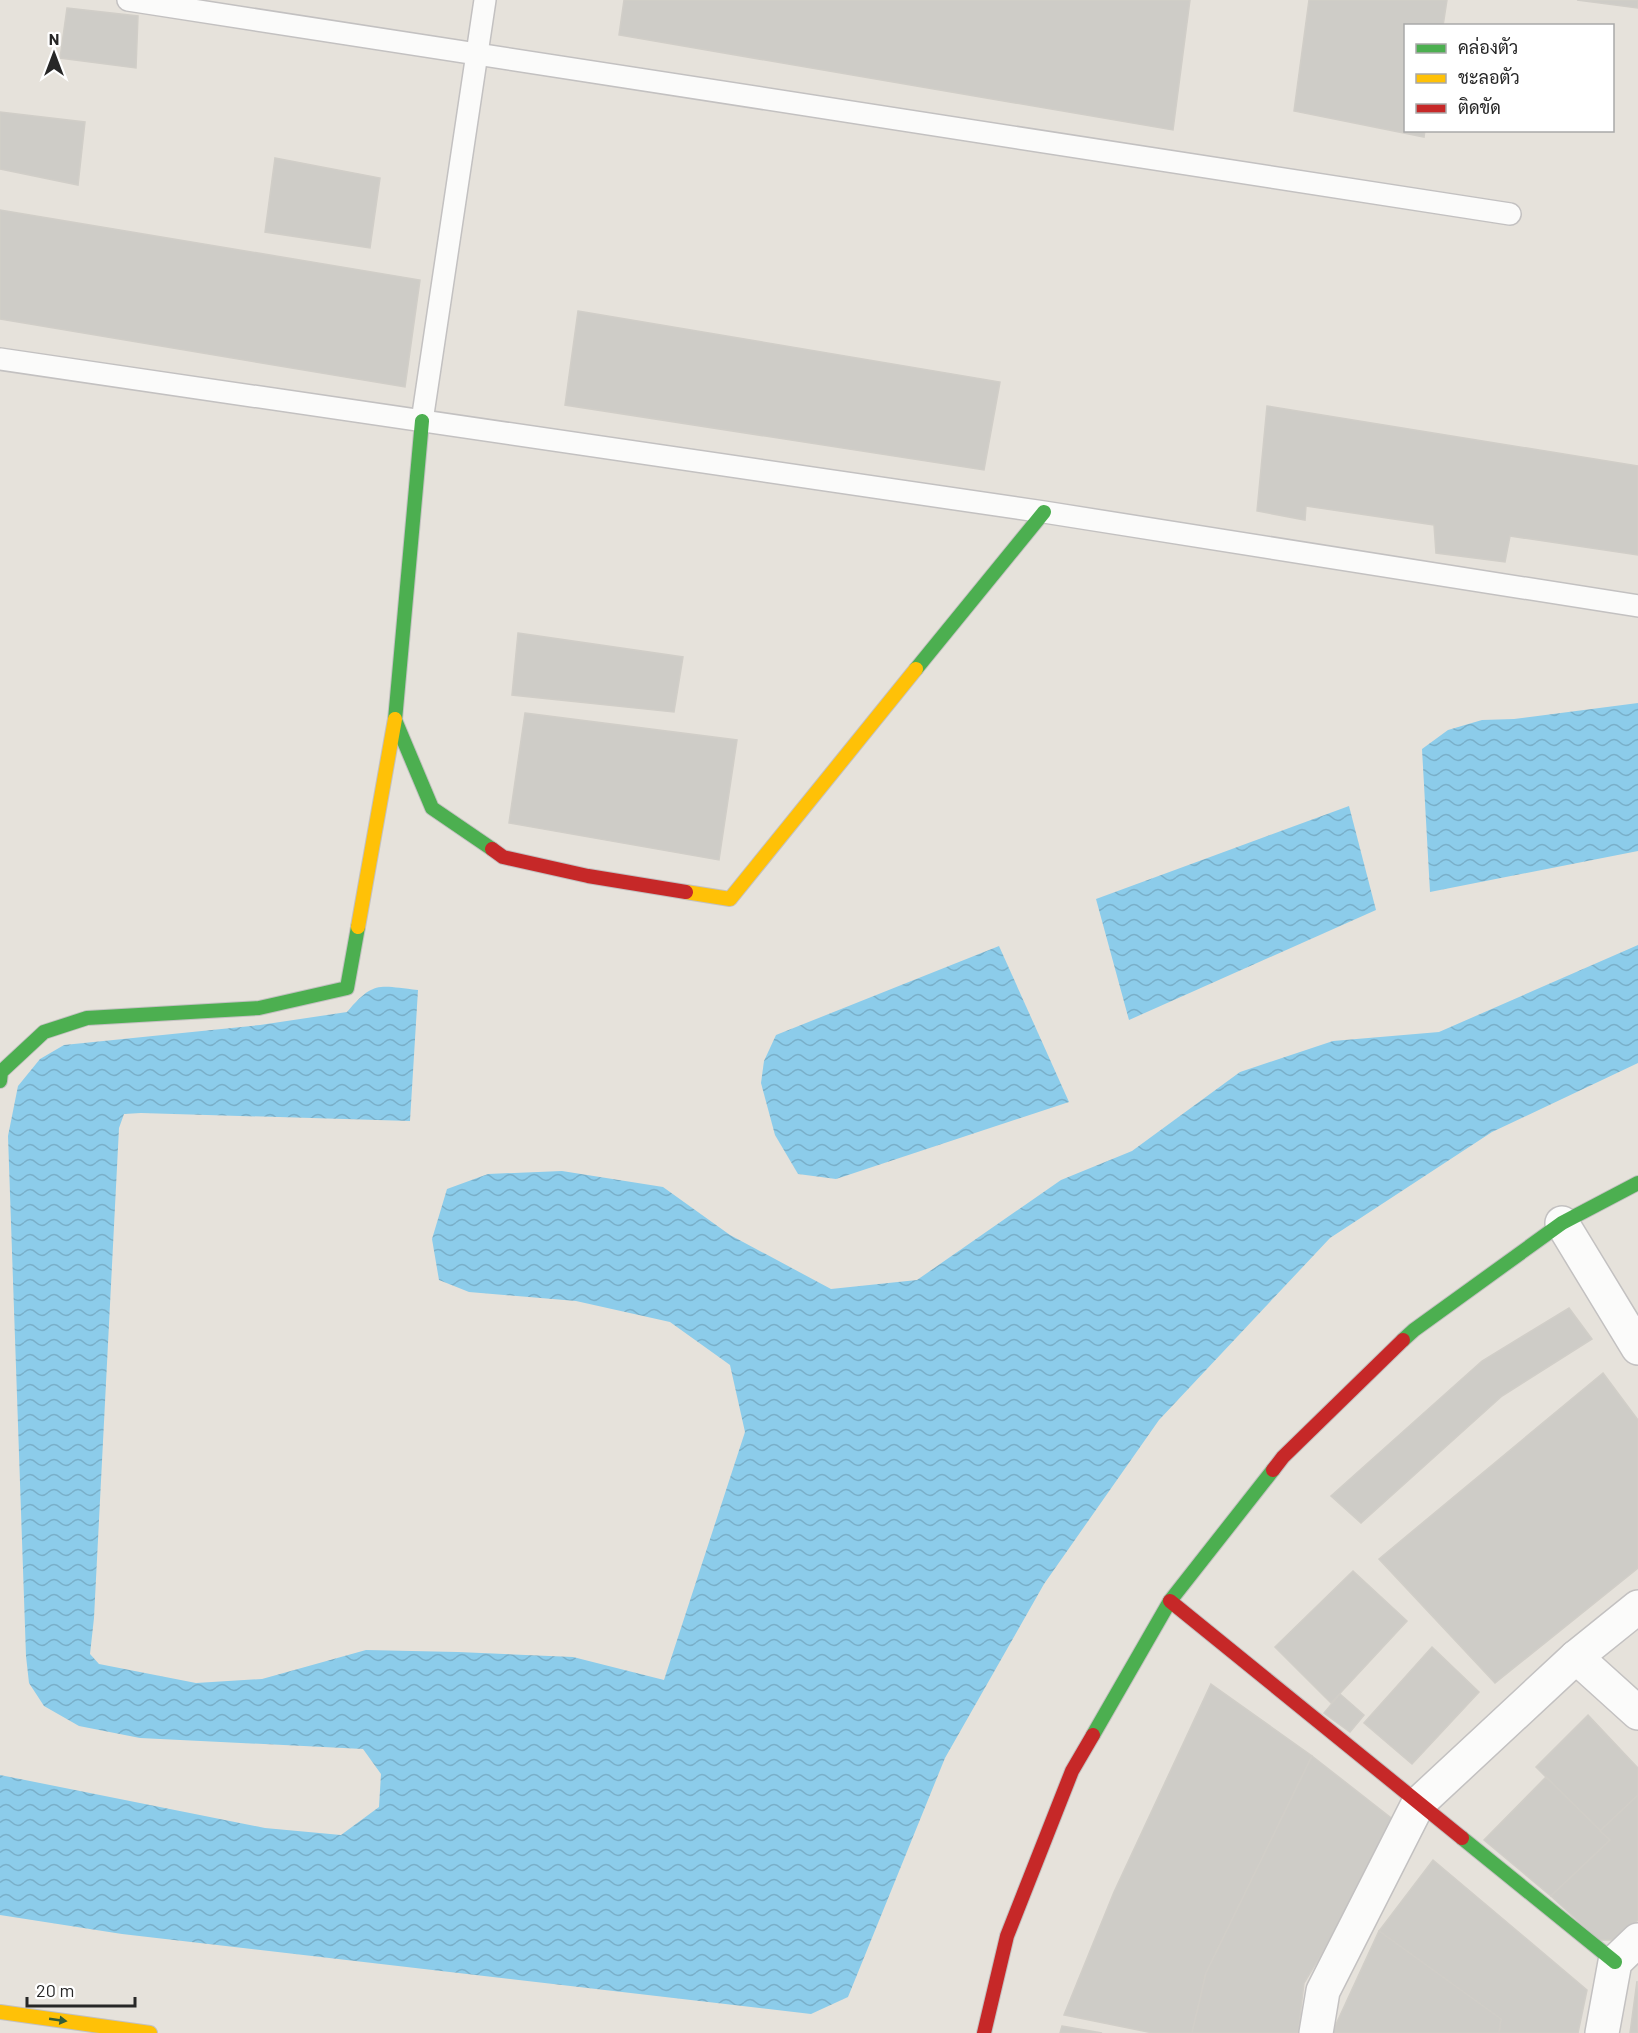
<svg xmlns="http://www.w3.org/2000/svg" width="1638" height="2033" font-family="Barlow,Sarabun,sans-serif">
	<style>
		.water { fill: url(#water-waves) }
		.building { fill: #ceccc7; stroke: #d1cec8; stroke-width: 1.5 }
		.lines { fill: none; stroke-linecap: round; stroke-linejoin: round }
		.lane-casing { stroke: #c3c1c1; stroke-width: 24 }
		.street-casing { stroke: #c3c1c1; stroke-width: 36 }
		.fast-casing { stroke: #c3c1c1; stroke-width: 16 }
		.slow-casing { stroke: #c3c1c1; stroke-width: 16 }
		.jam-casing { stroke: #c3c1c1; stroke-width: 16 }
		.lane { stroke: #fbfbfa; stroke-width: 21 }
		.street { stroke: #fbfbfa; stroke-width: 33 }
		.fast { stroke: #4caf50; stroke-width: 14 }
		.slow { stroke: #ffc107; stroke-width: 14 }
		.jam { stroke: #c62828; stroke-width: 14 }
		.oneway { fill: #365d37 }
	</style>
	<defs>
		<pattern id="water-waves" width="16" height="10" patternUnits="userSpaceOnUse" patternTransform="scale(1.5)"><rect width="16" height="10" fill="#8cccea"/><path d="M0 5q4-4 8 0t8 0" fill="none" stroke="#79afc9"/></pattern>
	</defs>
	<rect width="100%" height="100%" fill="#e6e2db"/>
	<g class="water">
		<polygon points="1638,703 1638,851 1430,892 1422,749 1448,730 1482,720 1514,719"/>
		<polygon points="1349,806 1376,910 1129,1020 1096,899"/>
		<path d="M 1638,945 L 1638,1063 L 1492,1132 L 1330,1238 L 1159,1420 L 1044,1584 L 945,1758 L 848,1997 L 811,2014 L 122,1934 L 0,1915 L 0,1775 L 265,1828 L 341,1835 L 379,1807 L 381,1774 L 363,1749 L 140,1738 L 79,1726 L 44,1706 L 29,1683 L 26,1656 L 8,1136 L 18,1086 L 40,1059 L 64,1045 L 260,1025 L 347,1012 C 374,980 379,986 418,990 L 410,1121 L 141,1113 L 124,1114 L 119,1128 L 94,1618 L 90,1654 L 99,1664 L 196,1683 L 262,1679 L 366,1650 L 458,1652 L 573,1657 L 664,1680 L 745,1432 L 730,1365 L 670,1322 L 576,1301 L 469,1292 L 439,1280 L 432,1239 L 447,1189 L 488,1174 L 562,1171 L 663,1187 L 730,1235 L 831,1289 L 917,1280 L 1061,1180 L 1132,1151 L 1240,1072 L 1333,1041 L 1439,1032 Z"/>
		<polygon points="999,946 1069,1102 836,1179 798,1174 775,1135 761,1083 764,1061 776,1035"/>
	</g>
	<g class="building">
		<polygon points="624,0 1190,0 1173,130 619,35"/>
		<polygon points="1309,0 1447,0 1443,26 1406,26 1406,130 1425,130 1424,137 1294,111"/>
		<polygon points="1577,0 1638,0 1638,8"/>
		<polygon points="67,8 138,16 136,68 60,58"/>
		<polygon points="0,112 85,122 78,185 0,169"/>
		<polygon points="275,158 380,178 370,248 265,232"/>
		<polygon points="0,210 420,280 405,387 0,319"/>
		<polygon points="578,311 1000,382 984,470 565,405"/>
		<polygon points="1267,406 1638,466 1638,555 1510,536 1505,562 1436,553 1434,525 1306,506 1305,520 1257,511"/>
		<polygon points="518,633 683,657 674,712 512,695"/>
		<polygon points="525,713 737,740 719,860 509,823"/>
		<polygon points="1569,1308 1592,1339 1502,1396 1361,1523 1331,1496 1482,1361"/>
		<polygon points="1603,1373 1638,1420 1638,1568 1495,1683 1379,1559"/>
		<polygon points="1353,1571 1407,1621 1331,1703 1275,1647"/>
		<polygon points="1432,1647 1479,1692 1412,1764 1364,1723"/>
		<polygon points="1211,1684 1312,1756 1206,1973 1192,2033 1153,2033 1064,2015 1114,1892"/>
		<polygon points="1340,1694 1364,1715 1350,1732 1324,1713"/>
		<polygon points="1588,1715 1638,1768 1638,1795 1600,1831 1536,1767"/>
		<polygon points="1312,1756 1400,1825 1304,1983 1298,2033 1192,2033 1206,1973"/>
		<polygon points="1546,1777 1610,1840 1551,1896 1484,1840"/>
		<polygon points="1638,1795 1638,1920 1618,1940 1599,1940 1551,1896 1610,1840 1600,1831"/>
		<polygon points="1433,1860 1587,1990 1578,2033 1499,2033 1501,2019 1379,1931"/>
		<polygon points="1379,1931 1501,2019 1499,2033 1332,2033"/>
		<polygon points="1637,1981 1638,2033 1630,2033"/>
		<polygon points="1062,2026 1102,2033 1060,2033"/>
	</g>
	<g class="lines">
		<defs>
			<g id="lane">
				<polyline points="128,0 1510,214"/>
				<polyline points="0,359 1044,512 1638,606"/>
				<polyline points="422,421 485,0"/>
			</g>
			<g id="street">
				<polyline points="1562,1223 1638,1348"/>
				<polyline points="1576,1657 1638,1713"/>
				<polyline points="1316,2033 1323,1991 1418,1804 1576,1657 1638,1607"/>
				<polyline points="1602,2033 1615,1962 1638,1940"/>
			</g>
			<g id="fast">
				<polyline points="422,421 395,720 432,808 492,849"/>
				<polyline points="916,669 1044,512"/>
				<polyline points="0,1081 1,1072 44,1032 87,1018 259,1008 347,988 358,927"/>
				<polyline points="1403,1340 1414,1330 1562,1223 1638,1183"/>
				<polyline points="1093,1735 1170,1601 1273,1470"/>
				<polyline points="1462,1838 1615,1962"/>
			</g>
			<g id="slow">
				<polyline points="686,892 730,899 916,669"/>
				<polyline points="358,927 395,719"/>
				<polyline points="0,2012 150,2033"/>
			</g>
			<g id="jam">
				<polyline points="492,849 503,857 588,876 686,892"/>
				<polyline points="1273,1470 1283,1457 1403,1340"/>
				<polyline points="1170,1601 1462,1838"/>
				<polyline points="984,2033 1007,1936 1072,1771 1093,1735"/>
			</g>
		</defs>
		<use href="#lane" class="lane-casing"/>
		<use href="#street" class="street-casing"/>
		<use href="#fast" class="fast-casing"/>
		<use href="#slow" class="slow-casing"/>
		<use href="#jam" class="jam-casing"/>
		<use href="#lane" class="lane"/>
		<use href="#street" class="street"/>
		<use href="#fast" class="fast"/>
		<use href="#slow" class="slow"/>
		<use href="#jam" class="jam"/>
	</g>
	<defs><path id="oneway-solid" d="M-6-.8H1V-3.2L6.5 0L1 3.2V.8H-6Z" transform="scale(1.5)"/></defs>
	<use class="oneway" href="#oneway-solid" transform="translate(58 2020) rotate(8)"/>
	<rect x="1404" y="24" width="210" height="108" fill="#ffffff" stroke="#a9a9a9" stroke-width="1.5"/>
	<rect x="1416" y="44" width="30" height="9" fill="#4caf50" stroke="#a9a9a9" stroke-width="1.5"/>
	<text x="1458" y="54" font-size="18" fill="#272727">คล่องตัว</text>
	<rect x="1416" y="74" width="30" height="9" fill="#ffc107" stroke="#a9a9a9" stroke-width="1.5"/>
	<text x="1458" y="84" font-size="18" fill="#272727">ชะลอตัว</text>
	<rect x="1416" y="104" width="30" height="9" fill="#c62828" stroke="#a9a9a9" stroke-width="1.5"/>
	<text x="1458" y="114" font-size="18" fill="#272727">ติดขัด</text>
	<g transform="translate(54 54)" stroke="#ffffff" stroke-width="4.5" paint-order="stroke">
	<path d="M0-4.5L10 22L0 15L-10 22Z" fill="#272727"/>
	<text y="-9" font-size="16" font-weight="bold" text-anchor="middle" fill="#272727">N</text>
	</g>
	<path d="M27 1997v9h108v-9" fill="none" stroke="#272727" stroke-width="3"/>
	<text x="36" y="1997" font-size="18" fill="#272727" stroke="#ffffff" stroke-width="4.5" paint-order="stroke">20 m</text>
</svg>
